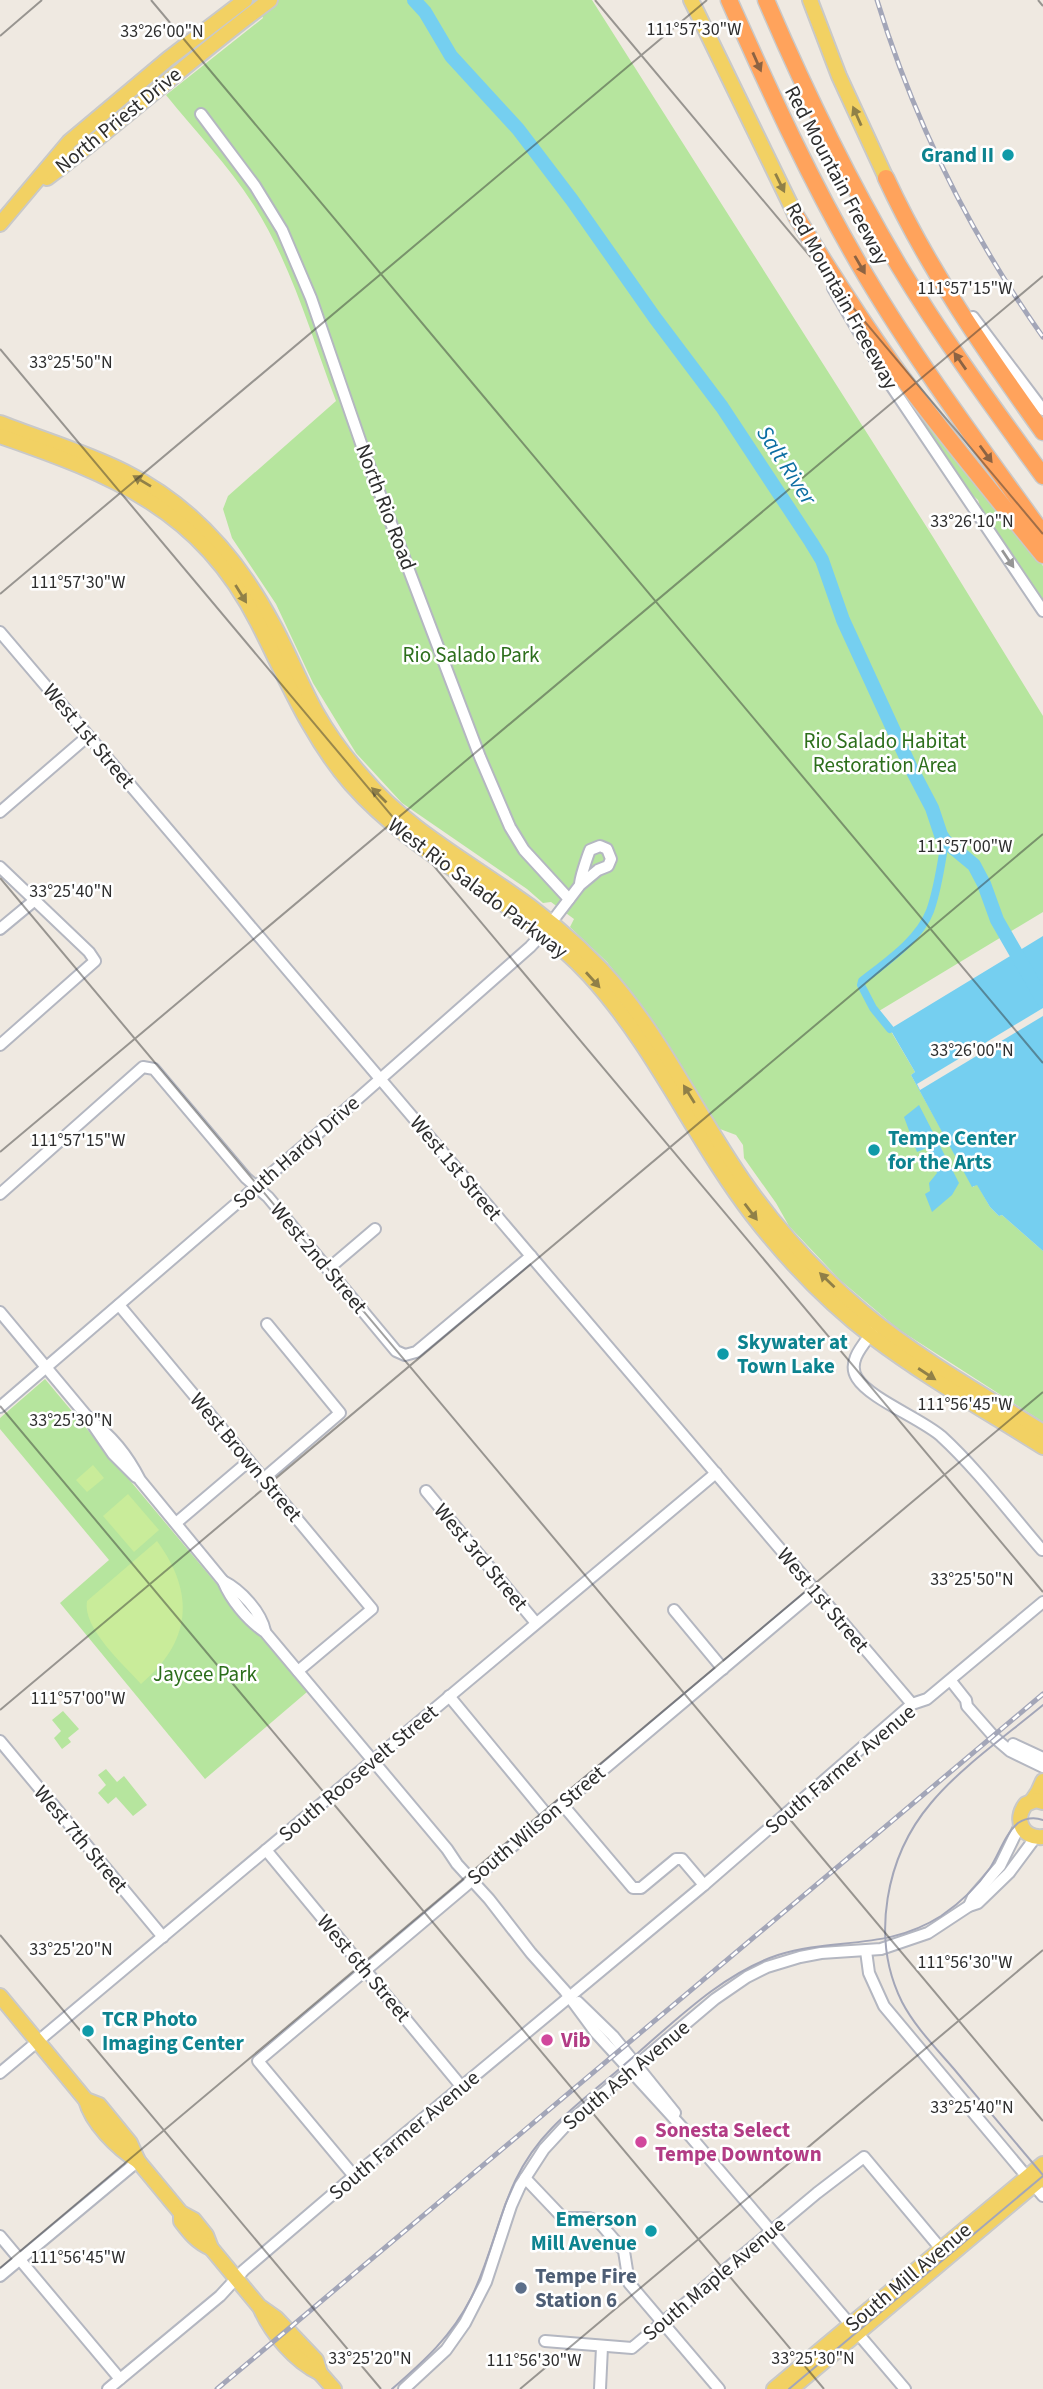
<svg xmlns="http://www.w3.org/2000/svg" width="1043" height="2389" font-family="'Source Sans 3',sans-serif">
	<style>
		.green { fill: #b6e59e }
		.pitch { fill: #c9ec9a }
		.water { fill: #75cff0 }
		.pier { fill: #efe9e1 }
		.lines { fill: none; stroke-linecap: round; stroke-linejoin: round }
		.canal { stroke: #75cff0; stroke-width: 8 }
		.river { stroke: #75cff0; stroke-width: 14 }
		.minor-casing { stroke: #b4b7c1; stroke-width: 14 }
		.major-casing { stroke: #c9c9c9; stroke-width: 18 }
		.highway-casing { stroke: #c9c9c9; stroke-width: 19 }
		.minor { stroke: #fff; stroke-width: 10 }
		.major { stroke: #f2d163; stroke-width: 14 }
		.highway { stroke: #ffa35c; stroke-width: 16 }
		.tram { stroke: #a3a6b8; stroke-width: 2 }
		.rail-casing { stroke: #a3a6b8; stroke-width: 5 }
		.rail { stroke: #fff; stroke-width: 2.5; stroke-dasharray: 8; stroke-linecap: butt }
		.oneway { fill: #8c6343 }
		.oneway2 { fill: #908048 }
		.oneway3 { fill: #969696 }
		.ticks { fill: none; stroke: #2e2e2e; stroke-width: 2; stroke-opacity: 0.45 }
		.culture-dot { fill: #0f9aa8; stroke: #fff; stroke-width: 2.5 }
		.hotel-dot { fill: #d1479c; stroke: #fff; stroke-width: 2.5 }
		.service-dot { fill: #5c6f8a; stroke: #fff; stroke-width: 2.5 }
		.labels { text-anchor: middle; stroke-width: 5; stroke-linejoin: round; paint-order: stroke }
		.street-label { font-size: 21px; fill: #2e2e2e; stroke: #fff }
		.culture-label { font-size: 21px; font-weight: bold; fill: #0d838f; stroke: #fff; text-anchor: start }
		.park-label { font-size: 21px; fill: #2c6e1b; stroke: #fff }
		.hotel-label { font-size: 21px; font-weight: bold; fill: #b23c85; stroke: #fff; text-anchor: start }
		.service-label { font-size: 21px; font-weight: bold; fill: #4e5e75; stroke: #fff; text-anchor: start }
		.water-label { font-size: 23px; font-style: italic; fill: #0d6fa3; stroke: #fff }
		.ticks-label { font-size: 18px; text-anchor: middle; fill: #2e2e2e; stroke: #fff; stroke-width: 5; stroke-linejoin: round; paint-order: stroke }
	</style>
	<rect width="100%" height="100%" fill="#efe9e1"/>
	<g class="green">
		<path d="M 254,0 L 592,0 L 933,537 L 1043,716 L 1043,912 L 879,1011 L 915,1072 L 911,1075 L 973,1187 L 977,1184 L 990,1207 L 999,1216 L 1002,1215 L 1043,1251 L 1043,1422 L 898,1329 L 840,1280 L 789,1226 L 776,1203 L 744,1158 L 743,1145 L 736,1135 L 720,1129 L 644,1009 L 607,962 L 570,927 L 574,919 L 551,902 L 543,903 L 527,889 L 402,803 L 356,753 L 313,683 L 276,604 L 232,538 L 223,509 L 228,496 L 336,401 C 311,335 291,263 253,204 C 228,165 195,131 166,95 L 263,18 Z"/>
		<polygon points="866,338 1005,513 1043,566 1043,602 981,509 978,500 968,491"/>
		<polygon points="45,1379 307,1692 205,1779 60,1603 109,1560 0,1429 0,1418"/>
		<polygon points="63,1711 79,1729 68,1738 71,1742 62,1749 54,1738 61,1731 52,1720"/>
		<polygon points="106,1769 117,1782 124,1776 147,1805 133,1816 116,1797 108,1804 98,1793 106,1785 98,1775"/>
	</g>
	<g class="pitch">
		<polygon points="93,1465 104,1478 87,1492 76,1480"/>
		<polygon points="128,1494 159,1530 134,1552 103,1516"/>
		<path d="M 157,1541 C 196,1594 191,1642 141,1684 C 124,1665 82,1628 87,1601 Z"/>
	</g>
	<g class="water">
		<polygon points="1043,936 1043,1251 1002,1215 999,1216 990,1207 977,1185 972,1187 911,1075 915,1072 890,1029"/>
		<polygon points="919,1105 959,1183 952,1195 932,1212 925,1194 930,1191 929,1183 937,1173 927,1148 917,1152 904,1117"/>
	</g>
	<polygon class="pier" points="1043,1008 1043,1016 920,1090 917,1084"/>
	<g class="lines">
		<path class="canal" d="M 890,1029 L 873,1008 L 861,985 L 862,981 C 886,962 919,940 930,911 C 938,889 941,865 945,841"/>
		<polyline class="river" points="414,0 425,12 451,56 518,129 572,200 655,318 722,407 811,542 822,560 843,620 910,766 932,808 941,835 945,841 974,865 984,884 997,920 1043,1000"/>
		<defs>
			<g id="minor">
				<polyline points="201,114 255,186 282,230 311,298 364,452 480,757 510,827 524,850 569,899"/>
				<polyline points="833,288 886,378 1043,611"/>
				<polyline points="973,317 1043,410"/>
				<polyline points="0,632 912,1704"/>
				<polyline points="0,812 88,736"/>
				<polyline points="0,867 89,952 95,961 0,1045"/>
				<polyline points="0,929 35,900"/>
				<polyline points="0,1194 143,1067 154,1069 246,1178 268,1197 396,1351 405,1355 416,1352 531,1256"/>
				<polyline points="328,1269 375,1229"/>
				<polyline points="119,1305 372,1609 298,1671"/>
				<path d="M 0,1312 L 90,1420 C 111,1435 128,1456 140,1480 L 223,1581 C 231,1600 247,1620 265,1632 L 447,1849 L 457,1864 L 489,1899 L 531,1953 L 565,1991 L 596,2033 L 691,2137 L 905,2389"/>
				<path d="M 874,1330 C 865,1343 846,1361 857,1378 C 870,1399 920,1418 941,1436 C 978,1470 1009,1512 1042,1550"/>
				<path d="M 0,1407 L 344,1111 L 530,947 L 544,932 L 580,885 L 598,870 L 608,866 L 611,859 L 607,849 L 600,846 L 590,850 C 588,855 579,881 580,885"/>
				<polyline points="93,1425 113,1454 136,1477"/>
				<polyline points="263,1479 340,1413 267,1324"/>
				<polyline points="426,1491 536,1623"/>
				<polyline points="176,1523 249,1461"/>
				<path d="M 223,1581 C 241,1590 261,1612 265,1631"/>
				<polyline points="674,1610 723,1669"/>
				<polyline points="951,1681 966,1700 967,1706 996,1739 1010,1751 1043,1767"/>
				<polyline points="449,1696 548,1816"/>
				<polyline points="0,1741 163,1937"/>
				<polyline points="1013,1744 1043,1758"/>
				<polyline points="562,1804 633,1888 641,1888 676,1859 682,1859 704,1885"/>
				<polyline points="266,1850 461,2086"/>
				<polyline points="969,1906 973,1897 1000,1866 1020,1825"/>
				<polyline points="866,1951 869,1973 884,2006 1043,2196"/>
				<polyline points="578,2002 613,2036 675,2113"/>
				<polyline points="0,2073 716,1473"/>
				<polyline points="354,2176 258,2061 815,1591"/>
				<polyline points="525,2178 563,2218 589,2218 599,2222 624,2251 629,2283 719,2389"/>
				<polyline points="0,2236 120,2379"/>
				<polyline points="0,2276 138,2161"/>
				<polyline points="545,2341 632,2348 817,2193 864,2157 941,2249"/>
				<polyline points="108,2389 220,2296 244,2270 354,2176 704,1885 912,1704 927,1699 1043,1602"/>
				<polyline points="404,2389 446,2350 465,2323 486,2282 511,2206 520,2186 544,2149 568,2123 715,1999 747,1977 767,1967 800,1957 821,1953 881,1949 928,1933 969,1906 978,1903 1009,1873 1035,1838"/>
				<polyline points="600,2389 602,2347"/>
			</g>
			<g id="major">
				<polyline points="691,0 796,216"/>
				<polyline points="810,0 839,76 886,178"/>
				<path d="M 47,178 C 123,121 193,57 270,0"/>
				<polyline points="0,224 69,142 168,59 245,0"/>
				<path d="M 0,423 C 41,439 85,452 125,472 C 192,505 239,560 273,624 C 289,653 300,683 316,712 C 329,735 346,758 364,778 C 403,824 455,854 504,888 C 540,912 572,939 601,969 C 661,1033 697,1116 747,1186 C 780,1233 819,1275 863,1312 C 918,1358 982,1394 1043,1432"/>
				<path d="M 0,436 C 113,475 201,510 258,623 C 286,678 310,737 351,784 C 419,861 519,900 589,975 C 655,1047 694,1139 753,1216 C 788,1261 828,1303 874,1338 C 927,1378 986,1411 1043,1447"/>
				<polyline points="1032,1801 1038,1792 1043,1781"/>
				<path d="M 1043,1802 L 1036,1800 L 1026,1804 C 1013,1820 1023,1839 1043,1837"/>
				<polyline points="0,1996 86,2100 99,2105 130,2143 138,2161 181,2213 194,2220 206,2235 211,2248 259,2306 276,2318 316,2360 320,2373 334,2389"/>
				<path d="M 86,2100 C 92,2123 117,2148 138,2161"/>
				<path d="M 181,2213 L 181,2221 C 190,2233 197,2242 211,2248"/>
				<path d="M 260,2307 C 271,2333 295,2361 320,2373"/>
				<polyline points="774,2389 1043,2164"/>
				<polyline points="791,2389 1043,2177"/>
			</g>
			<g id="highway">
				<path d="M 729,0 C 771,94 813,187 866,276 C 919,365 982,449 1043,534"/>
				<path d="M 766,0 C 805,91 848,180 899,266 C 943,339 993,407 1043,476"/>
				<path d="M 886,178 C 928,269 985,351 1043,432"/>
				<path d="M 796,216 C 827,267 859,317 893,365 C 940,430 992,492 1043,555"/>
			</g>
		</defs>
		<use href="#minor" class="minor-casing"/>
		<use href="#major" class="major-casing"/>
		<use href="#highway" class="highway-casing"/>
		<use href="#minor" class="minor"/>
		<use href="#major" class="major"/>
		<use href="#highway" class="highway"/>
		<g class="tram">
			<path d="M 1043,1705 C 1007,1735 961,1767 931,1803 C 886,1856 870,1938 902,2002 C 915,2027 936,2048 954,2069 C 984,2105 1013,2140 1043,2175"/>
			<path d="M 392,2389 C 423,2362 452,2336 471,2298 C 501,2237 500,2181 552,2128 C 574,2105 600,2086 624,2065 C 670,2026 720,1974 778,1955 C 835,1937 886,1951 941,1916 C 960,1903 977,1887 990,1868 C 999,1854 1005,1834 1018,1823 C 1026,1818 1034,1817 1043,1820"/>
			<polyline points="789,2389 1043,2176"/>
		</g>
		<defs>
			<g id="rail">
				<path d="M 877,0 C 914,121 970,234 1043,337"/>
				<polyline points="217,2389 1043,1694"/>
			</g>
		</defs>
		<use href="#rail" class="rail-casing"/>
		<use href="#rail" class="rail"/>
	</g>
	<defs><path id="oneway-solid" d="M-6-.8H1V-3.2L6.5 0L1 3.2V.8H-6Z" transform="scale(1.75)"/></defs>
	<g class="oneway">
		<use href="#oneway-solid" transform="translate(757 62) rotate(66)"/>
		<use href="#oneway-solid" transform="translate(860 265) rotate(60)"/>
		<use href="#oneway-solid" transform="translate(960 361) rotate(-125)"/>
		<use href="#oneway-solid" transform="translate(986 454) rotate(54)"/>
	</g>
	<g class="oneway2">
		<use href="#oneway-solid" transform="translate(857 116) rotate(-114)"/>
		<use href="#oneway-solid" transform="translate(780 183) rotate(64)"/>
		<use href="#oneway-solid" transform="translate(142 481) rotate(-149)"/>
		<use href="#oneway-solid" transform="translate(241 594) rotate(58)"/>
		<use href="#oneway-solid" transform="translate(379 795) rotate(-135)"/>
		<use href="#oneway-solid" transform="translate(593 980) rotate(48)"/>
		<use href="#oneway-solid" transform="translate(689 1094) rotate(-122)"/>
		<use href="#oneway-solid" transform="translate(751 1212) rotate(53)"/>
		<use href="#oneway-solid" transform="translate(827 1280) rotate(-136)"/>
		<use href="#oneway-solid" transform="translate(927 1374) rotate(33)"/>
	</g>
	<use class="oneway3" href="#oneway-solid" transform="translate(1008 559) rotate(56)"/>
	<path class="ticks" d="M 151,0 L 1043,1063M 595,0 L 1043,534M 1038,0 L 1043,6M 0,36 L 42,0M 0,349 L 1043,1592M 0,594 L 707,0M 0,878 L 1043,2121M 0,1152 L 1043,276M 0,1406 L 824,2389M 0,1710 L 1043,834M 0,1935 L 381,2389M 0,2268 L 1043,1392M 520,2389 L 1043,1950"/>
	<g class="culture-dot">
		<circle cx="1008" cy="155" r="7"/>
		<circle cx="874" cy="1150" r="7"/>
		<circle cx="723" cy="1354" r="7"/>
		<circle cx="88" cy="2031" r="7"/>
		<circle cx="651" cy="2231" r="7"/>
	</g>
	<g class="hotel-dot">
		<circle cx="547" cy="2040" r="7"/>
		<circle cx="641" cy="2142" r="7"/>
	</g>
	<circle class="service-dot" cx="521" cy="2288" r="7"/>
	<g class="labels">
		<g class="street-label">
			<text transform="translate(118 120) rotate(-39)" y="7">North Priest Drive</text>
			<text transform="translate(837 175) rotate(62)" y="7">Red Mountain Freeway</text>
			<text transform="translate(842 296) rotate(61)" y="7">Red Mountain Freeeway</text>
			<text transform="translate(386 507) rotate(69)" y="7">North Rio Road</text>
			<text transform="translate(89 736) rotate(50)" y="7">West 1st Street</text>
			<text transform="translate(478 888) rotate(37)" y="7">West Rio Salado Parkway</text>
			<text transform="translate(296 1152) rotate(-41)" y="7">South Hardy Drive</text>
			<text transform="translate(456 1168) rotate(50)" y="7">West 1st Street</text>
			<text transform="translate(319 1258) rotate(50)" y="7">West 2nd Street</text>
			<text transform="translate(246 1457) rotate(50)" y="7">West Brown Street</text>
			<text transform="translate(481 1557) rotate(50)" y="7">West 3rd Street</text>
			<text transform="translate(823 1600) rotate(50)" y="7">West 1st Street</text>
			<text transform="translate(840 1769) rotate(-40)" y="7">South Farmer Avenue</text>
			<text transform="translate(358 1773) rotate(-40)" y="7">South Roosevelt Street</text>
			<text transform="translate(536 1825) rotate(-40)" y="7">South Wilson Street</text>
			<text transform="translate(81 1839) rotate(50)" y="7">West 7th Street</text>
			<text transform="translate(364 1968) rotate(50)" y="7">West 6th Street</text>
			<text transform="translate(626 2075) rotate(-40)" y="7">South Ash Avenue</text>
			<text transform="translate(404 2135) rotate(-40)" y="7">South Farmer Avenue</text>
			<text transform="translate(908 2277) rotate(-40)" y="7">South Mill Avenue</text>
			<text transform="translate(714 2279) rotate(-40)" y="7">South Maple Avenue</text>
		</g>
		<g class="culture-label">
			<text x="994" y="162" text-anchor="end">Grand II</text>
			<text x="888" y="1145">Tempe Center<tspan x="888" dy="24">for the Arts</tspan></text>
			<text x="737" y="1349">Skywater at<tspan x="737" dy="24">Town Lake</tspan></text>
			<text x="102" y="2026">TCR Photo<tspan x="102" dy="24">Imaging Center</tspan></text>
			<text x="637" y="2226" text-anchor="end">Emerson<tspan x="637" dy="24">Mill Avenue</tspan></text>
		</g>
		<g class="park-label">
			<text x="471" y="662">Rio Salado Park</text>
			<text x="885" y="748">Rio Salado Habitat<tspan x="885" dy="24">Restoration Area</tspan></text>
			<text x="205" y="1681">Jaycee Park</text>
		</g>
		<g class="hotel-label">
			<text x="561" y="2047">Vib</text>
			<text x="655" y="2137">Sonesta Select<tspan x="655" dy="24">Tempe Downtown</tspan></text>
		</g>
		<g class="service-label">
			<text x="535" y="2283">Tempe Fire<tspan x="535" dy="24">Station 6</tspan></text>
		</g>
		<g class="water-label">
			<text transform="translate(787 465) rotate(57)" y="8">Salt River</text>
		</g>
	</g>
	<g class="ticks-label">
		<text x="694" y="35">111°57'30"W</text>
		<text x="162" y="37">33°26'00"N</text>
		<text x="965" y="294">111°57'15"W</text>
		<text x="71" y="368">33°25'50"N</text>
		<text x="972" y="527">33°26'10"N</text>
		<text x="78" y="588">111°57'30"W</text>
		<text x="965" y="852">111°57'00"W</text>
		<text x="71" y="897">33°25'40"N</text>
		<text x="972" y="1056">33°26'00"N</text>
		<text x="78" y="1146">111°57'15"W</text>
		<text x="965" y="1410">111°56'45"W</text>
		<text x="71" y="1426">33°25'30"N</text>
		<text x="972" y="1585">33°25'50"N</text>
		<text x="78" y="1704">111°57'00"W</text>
		<text x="71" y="1955">33°25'20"N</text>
		<text x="965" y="1968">111°56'30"W</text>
		<text x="972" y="2113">33°25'40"N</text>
		<text x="78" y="2263">111°56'45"W</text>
		<text x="370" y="2364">33°25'20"N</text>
		<text x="813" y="2364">33°25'30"N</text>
		<text x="534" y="2366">111°56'30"W</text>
	</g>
</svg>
